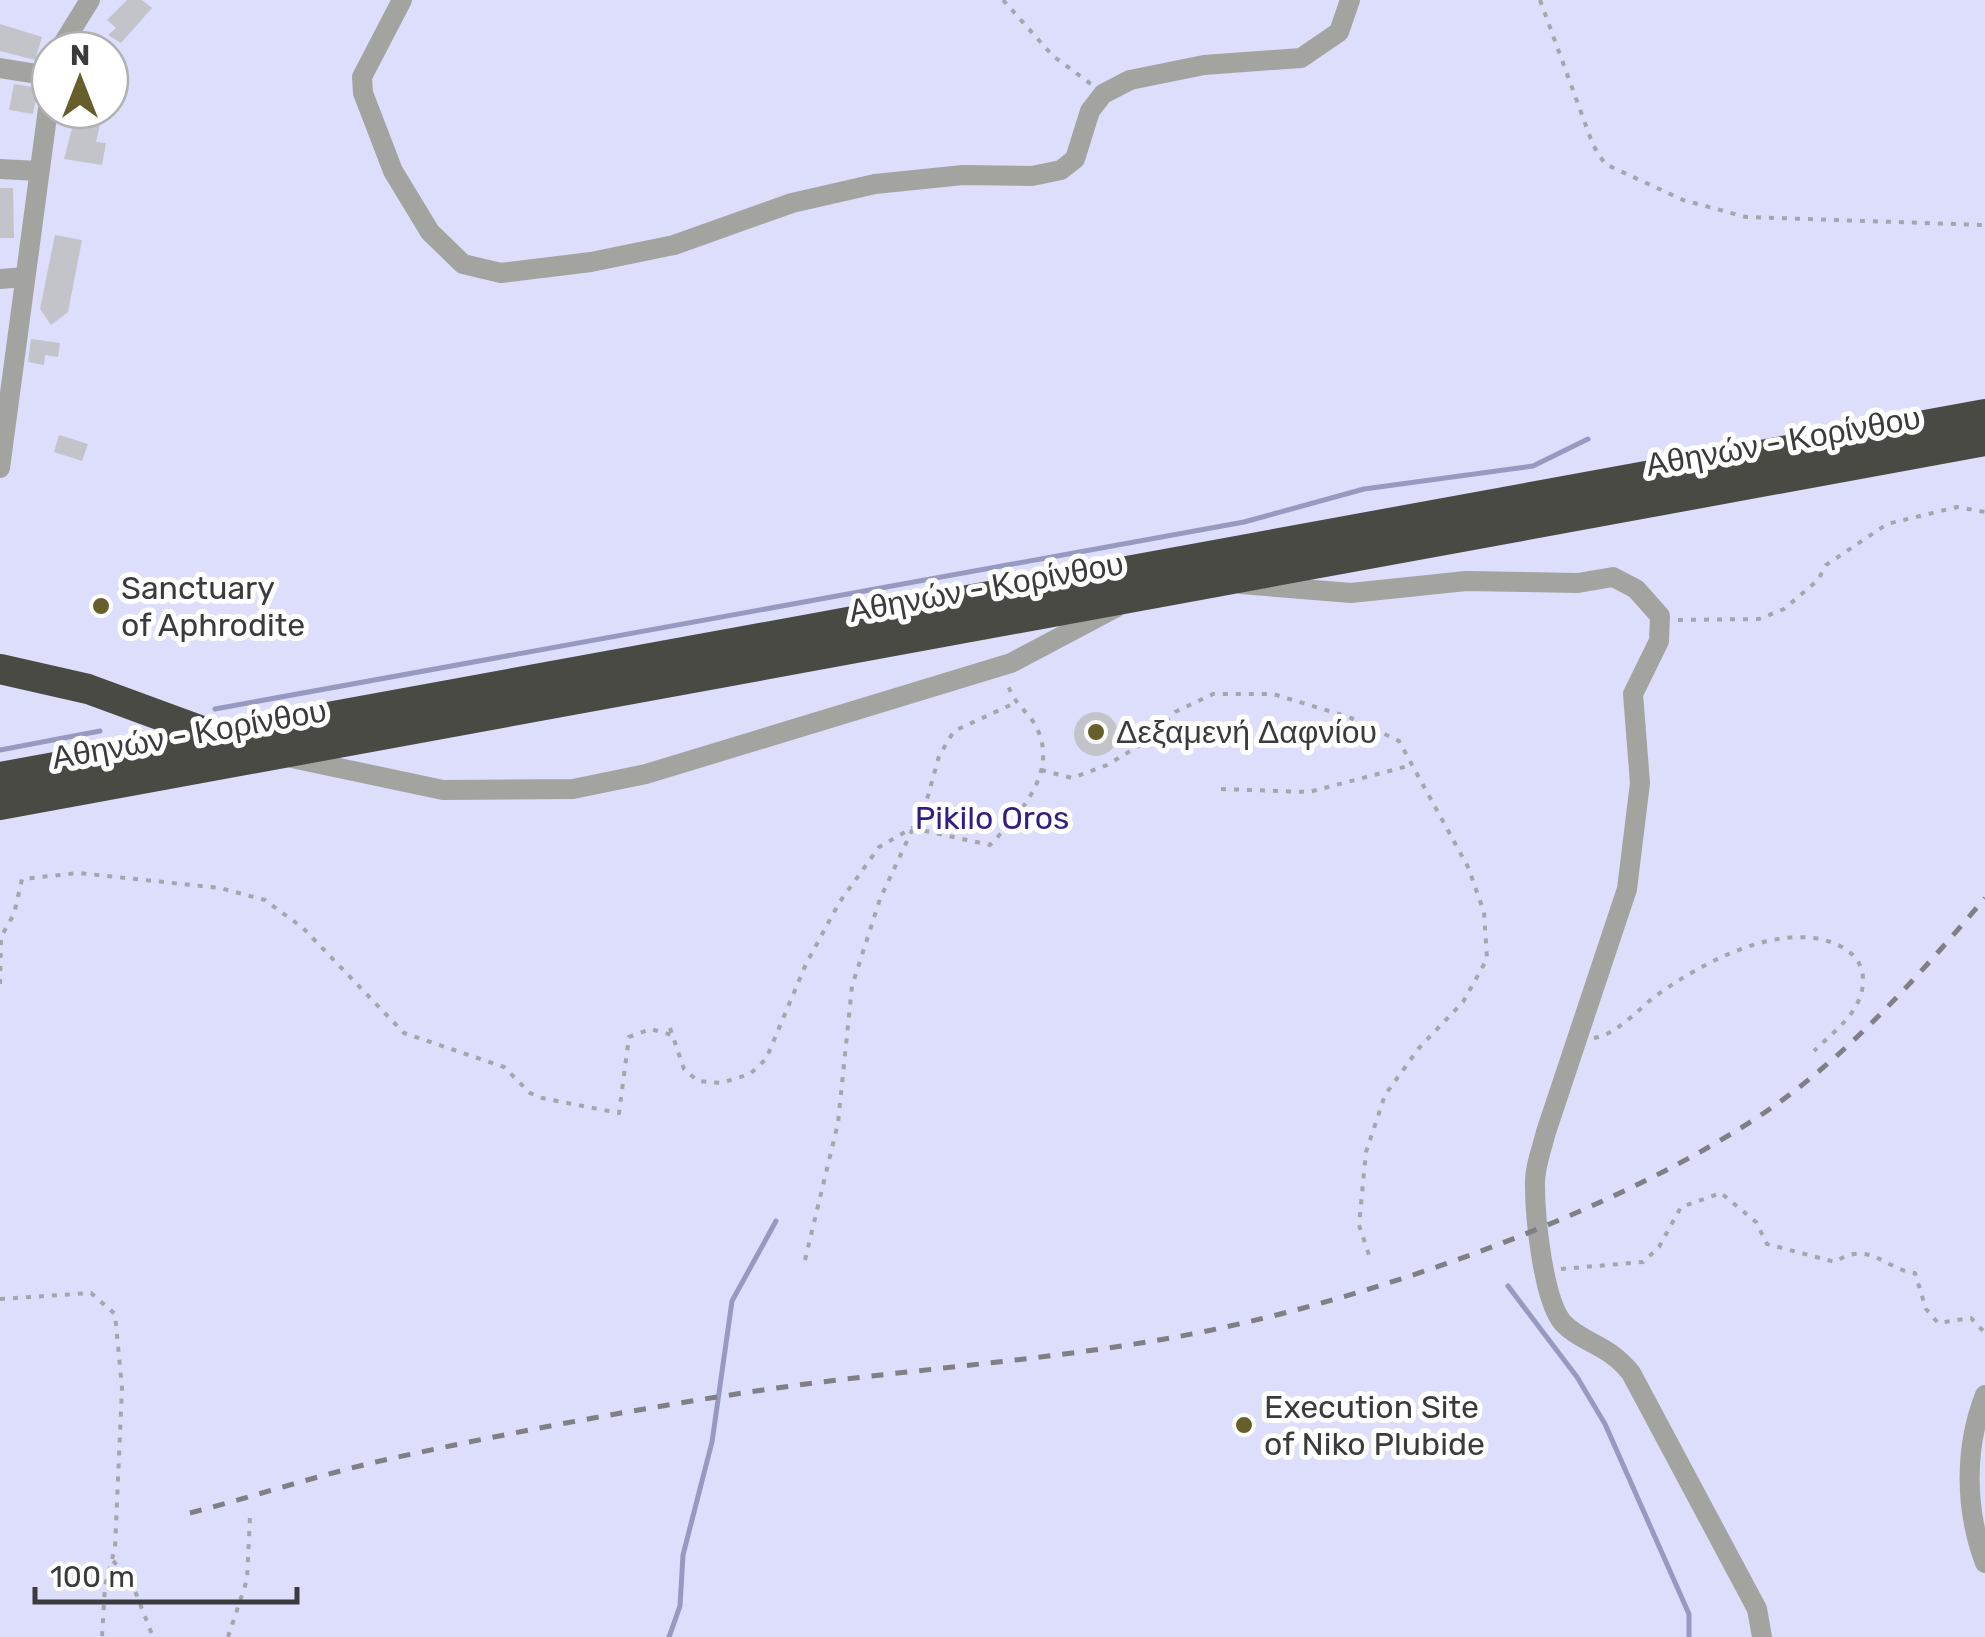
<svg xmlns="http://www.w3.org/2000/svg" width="1985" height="1637" font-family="Rubik,sans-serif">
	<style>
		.green { fill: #dcdefc; fill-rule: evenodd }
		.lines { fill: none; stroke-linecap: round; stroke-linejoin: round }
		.stream { stroke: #9799c0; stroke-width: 5 }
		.building { fill: #c3c4ca }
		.path { stroke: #a5a5ab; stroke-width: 4; stroke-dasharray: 5 8; stroke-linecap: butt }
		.street { stroke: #a3a3a0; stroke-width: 20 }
		.highway { stroke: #4a4a45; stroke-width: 30 }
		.rail { stroke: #7f7f84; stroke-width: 5; stroke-dasharray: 12 12; stroke-linecap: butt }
		.poi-dot { fill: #665e2b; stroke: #fff; stroke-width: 4 }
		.labels { text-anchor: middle; stroke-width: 10; stroke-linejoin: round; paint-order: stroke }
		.street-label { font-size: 32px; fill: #3b3b3e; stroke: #fff }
		.poi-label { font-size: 32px; fill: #3b3b3e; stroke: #fff; text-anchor: start }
		.park-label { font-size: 32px; fill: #311d84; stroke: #fff }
	</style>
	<rect width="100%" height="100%" fill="#f3f3fa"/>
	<path class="green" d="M 0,0 L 1985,0 L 1985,1637 L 0,1637 ZM 50,50 L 110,50 L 110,110 L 50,110 Z"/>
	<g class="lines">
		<g class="stream">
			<polyline points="215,709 1244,522 1364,489 1533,466 1588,439"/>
			<polyline points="0,750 100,731"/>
			<polyline points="1508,1286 1577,1377 1605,1424 1689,1614 1689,1637"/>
			<polyline points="669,1637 680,1606 683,1555 712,1442 732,1301 776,1221"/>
		</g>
	</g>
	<g class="building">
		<polygon points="127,0 142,0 152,8 121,43 108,35 116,28 107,20"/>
		<polygon points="0,24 42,37 35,60 0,51"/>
		<polygon points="14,84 38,88 33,114 9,110"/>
		<polygon points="87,110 103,110 96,142 106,143 102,165 64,159 76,113 86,115"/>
		<polygon points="0,188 13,188 14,238 0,238"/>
		<polygon points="55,235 82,240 68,312 51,325 40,309"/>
		<polygon points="31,339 60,343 58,357 45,355 44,365 28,362"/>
		<polygon points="59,435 88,444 82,461 54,452"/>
		<circle cx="1096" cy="734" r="22"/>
	</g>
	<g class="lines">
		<g class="path">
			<polyline points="1003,0 1053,56 1091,84"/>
			<polyline points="1540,0 1593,145 1605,164 1683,200 1746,217 1985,225"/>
			<polyline points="1678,620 1759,619 1784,609 1818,580 1826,565 1887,524 1957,507 1985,512"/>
			<polyline points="1041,770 1072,778 1107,765 1142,744 1175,712 1213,694 1273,694 1349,717 1399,741 1468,867 1484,912 1487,959 1463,1002 1419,1048 1385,1095 1366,1152 1359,1225 1369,1255"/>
			<polyline points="1221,789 1309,792 1412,765"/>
			<polyline points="0,984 1,937 14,914 22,879 79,873 220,888 265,900 303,928 404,1033 504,1067 530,1093 542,1098 619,1113 629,1037 651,1029 672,1035"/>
			<path d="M 670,1028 L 684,1069 L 698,1081 L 721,1083 L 750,1074 L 766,1059 L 806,964 L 839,903 L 879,847 L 912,828 L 990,845 C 1020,813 1062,770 1034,723 C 1025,709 1012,701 1008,684"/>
			<path d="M 1594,1038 C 1618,1034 1638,1009 1657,995 C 1703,962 1786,917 1842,947 C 1857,956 1864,967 1863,984 C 1860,1014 1834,1031 1814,1051"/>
			<polyline points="805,1260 838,1123 852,986 880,899 928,796 939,756 954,731 1017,702"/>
			<path d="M 1561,1269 L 1643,1262 L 1659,1247 L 1681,1207 L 1721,1193 L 1756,1222 L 1767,1244 L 1835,1262 C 1870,1239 1885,1270 1915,1273 L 1926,1309 L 1938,1323 L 1971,1318 L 1985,1333"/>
			<polyline points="0,1299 91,1293 115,1314 122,1388 115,1548 105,1586 102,1637"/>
			<polyline points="113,1561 130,1578 153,1637"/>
			<polyline points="228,1637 247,1580 250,1517"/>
		</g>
		<g class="street">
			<polyline points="402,0 362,77 363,93 393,171 430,232 463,264 501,273 591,262 674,245 792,203 875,184 963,175 1032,176 1061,170 1075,159 1090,111 1103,94 1130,80 1204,65 1301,58 1339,32 1350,0"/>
			<polyline points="59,50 90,0"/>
			<polyline points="0,68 50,76"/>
			<polyline points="0,169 39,171"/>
			<polyline points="0,279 25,277"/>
			<polyline points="0,468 50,94"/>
			<path d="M 1241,584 L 1351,593 L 1466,581 L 1578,583 L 1613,577 L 1636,589 L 1660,616 L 1659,641 L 1633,694 L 1640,783 L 1627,889 L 1546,1132 C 1542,1149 1534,1168 1535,1186 C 1535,1216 1543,1300 1563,1323 C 1583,1344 1607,1343 1631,1373 L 1757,1609 L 1762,1637"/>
			<polyline points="287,757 443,790 573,789 646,774 1011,663 1117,607"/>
			<path d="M 1985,1395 C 1964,1448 1965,1510 1985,1563"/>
		</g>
		<g class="highway">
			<polyline points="0,669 88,689 216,736"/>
			<polyline points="0,777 1985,414"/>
			<polyline points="0,805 1985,441"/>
		</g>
		<path class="rail" d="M 190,1513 C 259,1495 328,1472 398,1457 C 518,1431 641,1408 763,1390 C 898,1370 1035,1362 1170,1338 C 1354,1306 1624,1212 1777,1104 C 1856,1047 1922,972 1985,898"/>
	</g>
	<g class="poi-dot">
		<circle cx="101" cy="606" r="10"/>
		<circle cx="1096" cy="732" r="10"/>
		<circle cx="1244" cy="1425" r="10"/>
	</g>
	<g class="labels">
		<g class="street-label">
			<text transform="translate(1783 441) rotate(-10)" y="11">Αθηνών - Κορίνθου</text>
			<text transform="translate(986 587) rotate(-10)" y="11">Αθηνών - Κορίνθου</text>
			<text transform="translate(189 734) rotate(-10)" y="11">Αθηνών - Κορίνθου</text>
		</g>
		<g class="poi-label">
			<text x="121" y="599">Sanctuary<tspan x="121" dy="37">of Aphrodite</tspan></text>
			<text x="1116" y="743">Δεξαμενή Δαφνίου</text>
			<text x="1264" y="1418">Execution Site<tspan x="1264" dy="37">of Niko Plubide</tspan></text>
		</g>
		<g class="park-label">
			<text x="992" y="829">Pikilo Oros</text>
		</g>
	</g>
	<g transform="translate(80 80)"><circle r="48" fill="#ffffff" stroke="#b1b1b2" stroke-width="2.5"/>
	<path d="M0-8L18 38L0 25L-18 38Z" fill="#665e2b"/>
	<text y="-15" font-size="28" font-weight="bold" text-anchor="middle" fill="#3b3b3e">N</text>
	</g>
	<path d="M35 1587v15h262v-15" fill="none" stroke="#3b3b3e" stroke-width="5"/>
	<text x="50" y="1587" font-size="30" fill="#3b3b3e" stroke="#ffffff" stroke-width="8" paint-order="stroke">100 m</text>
</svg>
